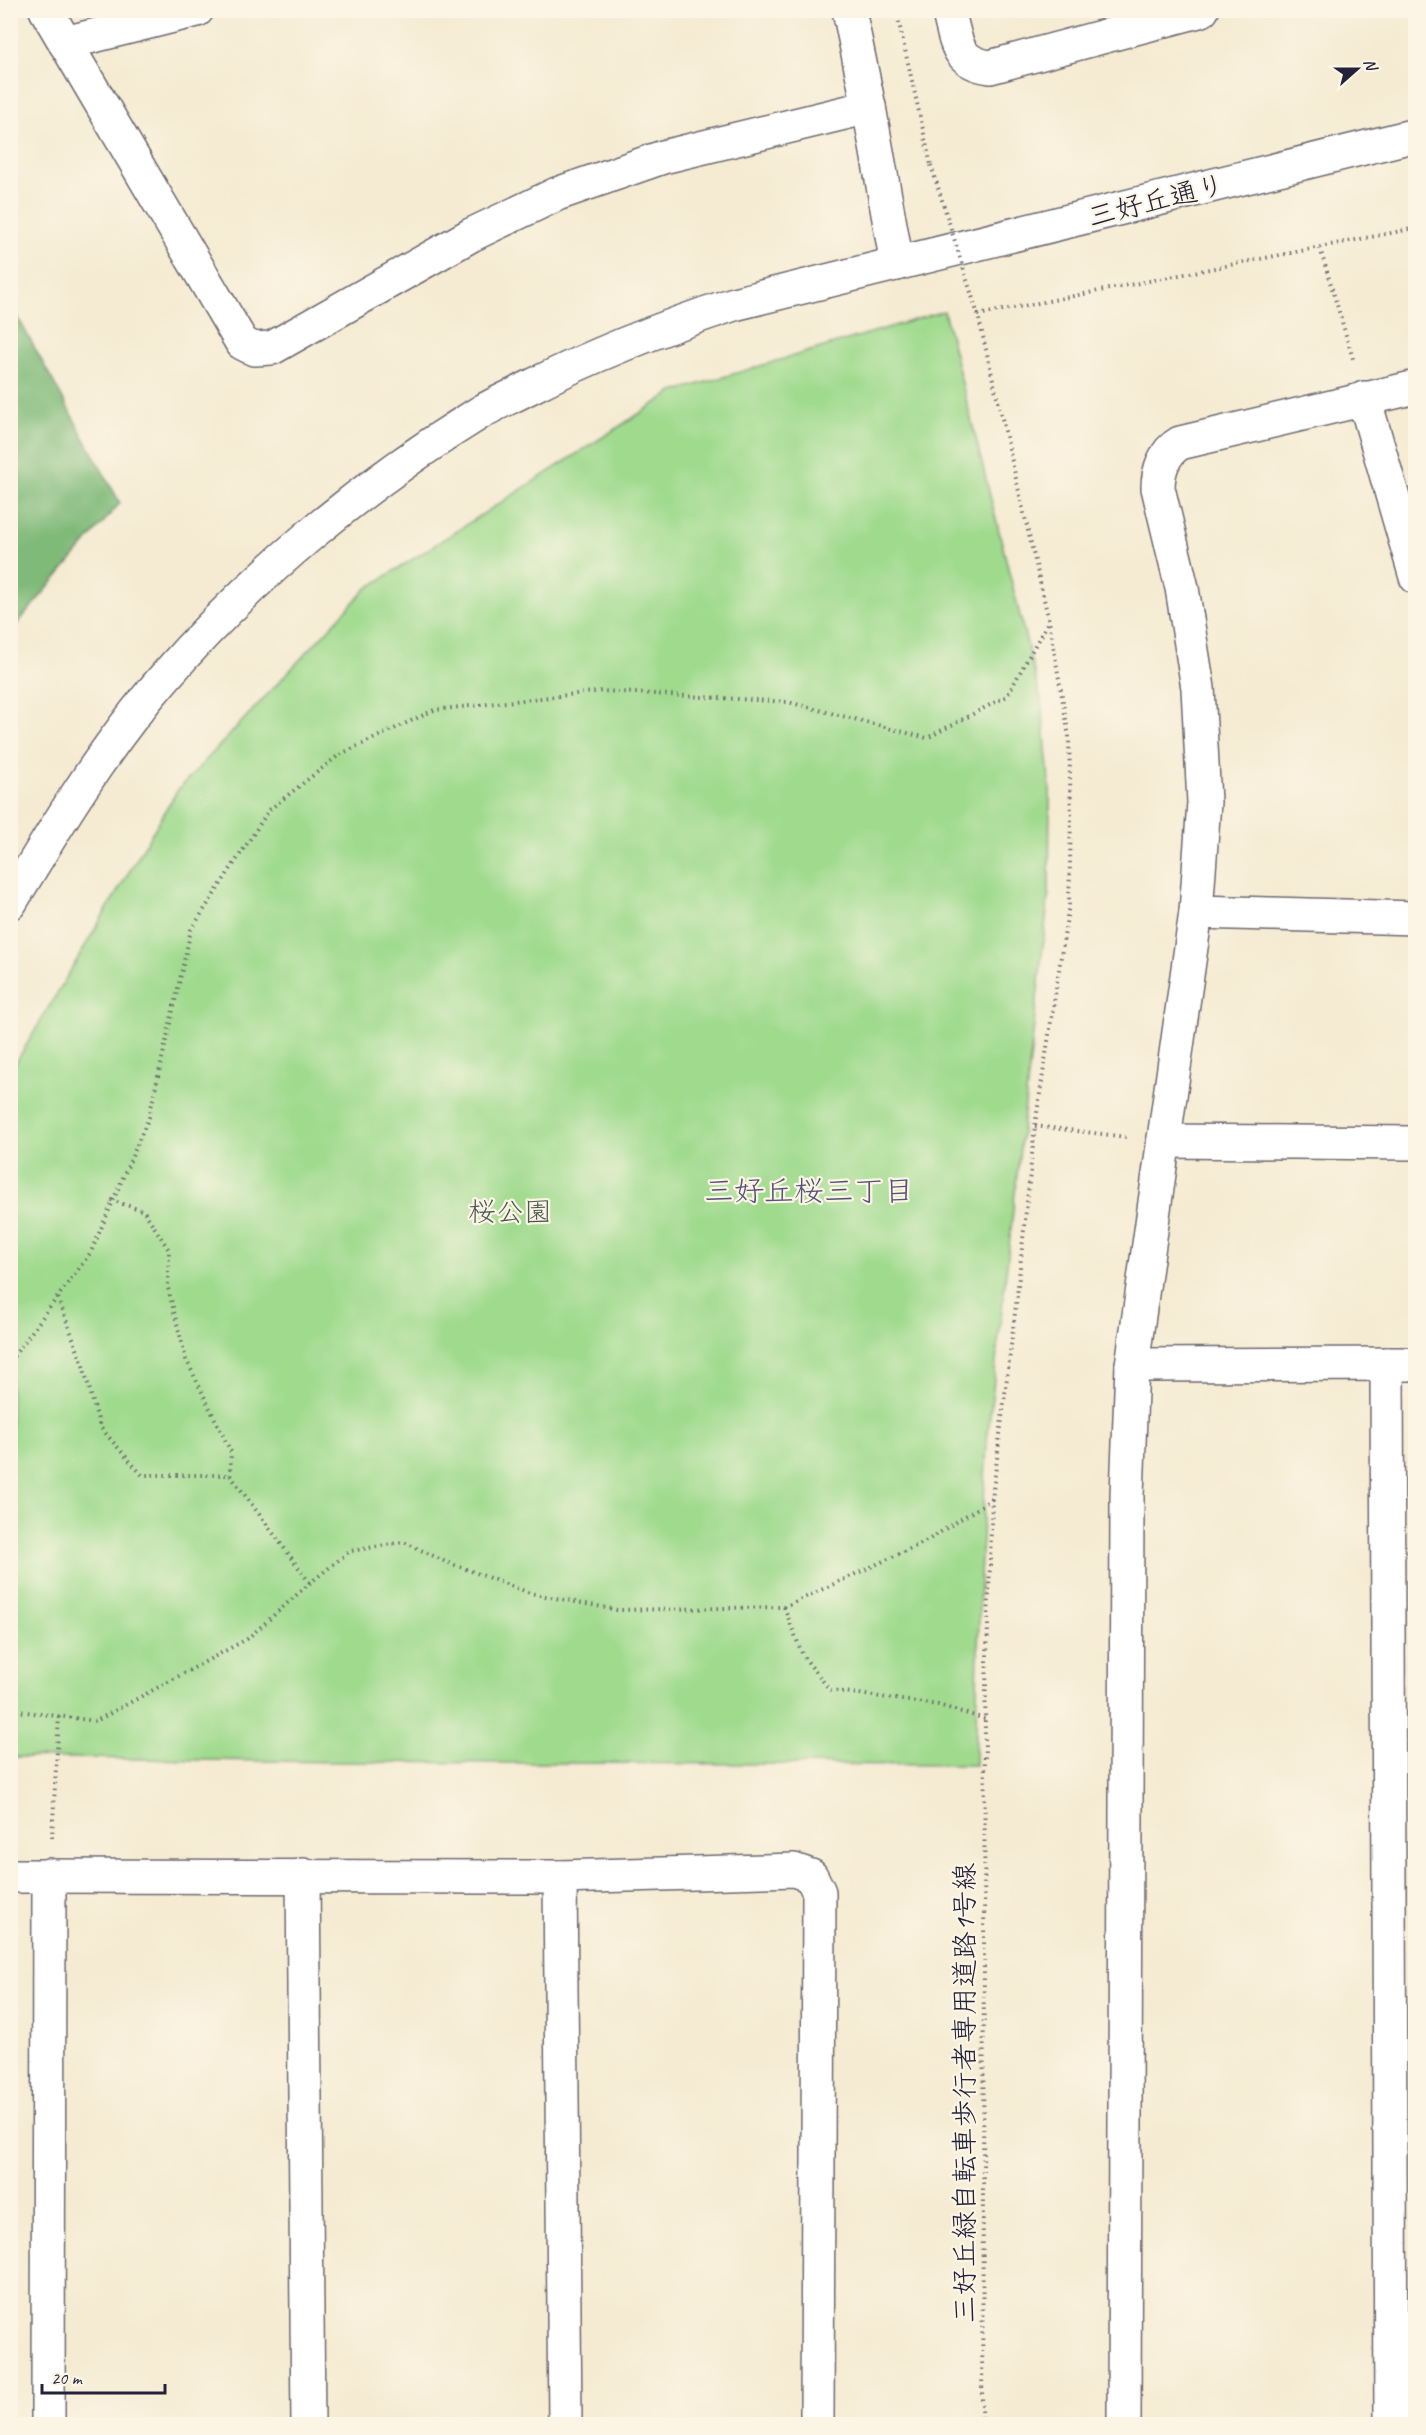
<svg xmlns="http://www.w3.org/2000/svg" width="1426" height="2435" font-family="Caveat,'Klee One',sans-serif">
	<style>
		.green { fill: #9fda8d; stroke: #607e64; stroke-width: 1.5 }
		.forest { fill: #7fba78; stroke: #506e5a; stroke-width: 1.5 }
		.lines { fill: none; stroke-linecap: round; stroke-linejoin: round }
		.minor-casing { stroke: #6c6870; stroke-width: 36 }
		.path { stroke: #6c6870; stroke-width: 4; stroke-dasharray: 1.5 4.5; stroke-linecap: butt }
		.minor { stroke: #fff; stroke-width: 33 }
		.path-bridge { stroke: #6c6870; stroke-width: 4; stroke-dasharray: 1.5 4.5; stroke-linecap: butt }
		.labels { text-anchor: middle; stroke-width: 4.5; stroke-linejoin: round; paint-order: stroke }
		.street-label { font-size: 28px; fill: #22223b; stroke: #fcf5e5 }
		.park-label { font-size: 28px; fill: #485954; stroke: #fcf5e5 }
		.neighbourhood-label { font-size: 30px; fill: #565279; stroke: #fcf5e5 }
	</style>
	<rect width="100%" height="100%" fill="#fcf5e5"/>
	<filter id="ink" filterUnits="userSpaceOnUse"><feTurbulence type="fractalNoise" baseFrequency=".0167" numOctaves="2"/><feDisplacementMap in="SourceGraphic" scale="12" xChannelSelector="R" yChannelSelector="G"/><feConvolveMatrix kernelMatrix="1 2 1 2 8 2 1 2 1" color-interpolation-filters="sRGB"/></filter>
	<filter id="wash" filterUnits="userSpaceOnUse"><feTurbulence type="fractalNoise" baseFrequency=".008" numOctaves="4" result="noise"/><feDisplacementMap in="SourceGraphic" scale="24" xChannelSelector="R" yChannelSelector="G"/><feGaussianBlur stdDeviation="1.35" result="paint"/><feColorMatrix in="noise" values="0 0 0 0 0 0 0 0 0 0 0 0 0 0 0 0 0 1.4 0 .05"/><feComposite in="paint" operator="in"/></filter>
	<g filter="url(#wash)">
		<rect width="100%" height="100%" fill="#f5ebd2"/>
		<polygon class="green" points="944,311 1042,704 1050,792 1049,892 987,1441 980,1577 975,1765 342,1762 11,1757 11,1071 177,791 366,589 673,392"/>
		<polygon class="forest" points="10,303 120,503 11,631 10,631"/>
	</g>
	<g filter="url(#ink)">
		<g class="lines">
			<defs>
				<g id="minor">
					<polyline points="46,10 242,343 254,349 272,348 471,235 557,194 663,157 869,107"/>
					<polyline points="849,10 869,107 897,264"/>
					<path d="M 948,10 C 957,40 954,62 990,67 L 1202,10"/>
					<polyline points="65,43 197,10"/>
					<polyline points="1364,398 1416,577"/>
					<path d="M 10,903 C 56,826 104,747 163,679 C 253,575 364,484 481,412 C 496,403 513,396 528,388 C 595,354 664,327 734,304 L 1416,135"/>
					<polyline points="1196,912 1416,918"/>
					<polyline points="1164,1141 1416,1143"/>
					<polyline points="1387,1364 1391,2424"/>
					<polyline points="1132,1365 1416,1364"/>
					<polyline points="303,1875 308,2424"/>
					<polyline points="10,1876 560,1877 794,1870 811,1876 819,1892 817,2424"/>
					<polyline points="560,1877 565,2424"/>
					<polyline points="48,2424 49,1875"/>
					<path d="M 1124,2424 L 1127,1495 L 1132,1365 L 1196,912 L 1204,802 L 1198,688 L 1182,588 L 1158,488 C 1158,471 1164,452 1180,443 L 1416,387"/>
				</g>
			</defs>
			<use href="#minor" class="minor-casing"/>
			<g class="path">
				<polyline points="896,10 931,165"/>
				<polyline points="1320,248 1354,362"/>
				<polyline points="1035,1126 1127,1137"/>
				<polyline points="111,1200 144,1211 169,1250 168,1288 186,1359 231,1452 230,1475"/>
				<polyline points="58,1298 82,1362 100,1427 142,1475 230,1475 310,1583"/>
				<polyline points="10,1361 91,1252 149,1117 191,930 269,810 339,755 434,710 603,691 788,702 927,738 1007,696 1048,622"/>
				<polyline points="784,1607 803,1656 830,1690 938,1705 985,1719"/>
				<polyline points="10,1710 96,1721 247,1639 310,1583 350,1551 404,1542 444,1561 530,1593 617,1610 784,1607 925,1542 992,1499"/>
				<polyline points="52,1838 59,1716"/>
				<polyline points="982,2424 985,1719 992,1499 1016,1305 1035,1126 1069,904 1071,818 1069,737 1049,621 978,315 1416,228"/>
			</g>
			<use href="#minor" class="minor"/>
			<polyline class="path-bridge" points="931,165 978,315"/>
		</g>
	</g>
	<g class="labels">
		<g class="street-label">
			<text transform="translate(1156 200) rotate(-14)" y="10">三好丘通り</text>
			<text transform="translate(964 2093) rotate(-90)" y="10">三好丘緑自転車歩行者専用道路1号線</text>
		</g>
		<g class="park-label">
			<text x="510" y="1221">桜公園</text>
		</g>
		<g class="neighbourhood-label">
			<text x="809" y="1201">三好丘桜三丁目</text>
		</g>
	</g>
	<rect width="1426" height="2435" fill="none" stroke="#fcf5e5" stroke-width="36"/>
	<g transform="translate(1357 69) rotate(69)" stroke="#fcf5e5" stroke-width="4.5" paint-order="stroke">
	<path d="M0-4.5L10 22L0 15L-10 22Z" fill="#22223b"/>
	<text y="-9" font-size="16" font-weight="bold" text-anchor="middle" fill="#22223b">N</text>
	</g>
	<path d="M42 2384v9h123v-9" fill="none" stroke="#22223b" stroke-width="3"/>
	<text x="51" y="2384" font-size="18" fill="#22223b" stroke="#fcf5e5" stroke-width="4.5" paint-order="stroke">20 m</text>
</svg>
